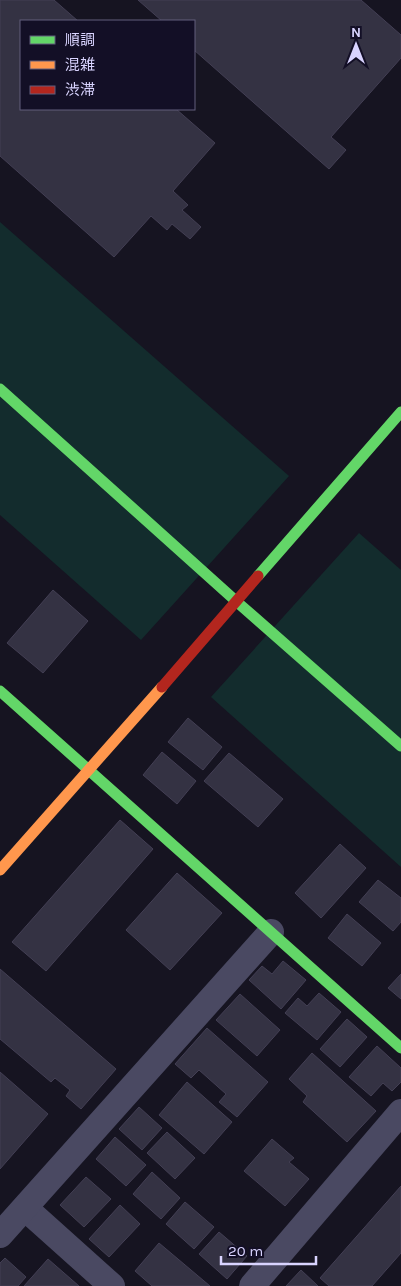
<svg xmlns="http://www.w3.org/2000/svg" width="401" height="1286" font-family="Karla,'Noto Sans JP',sans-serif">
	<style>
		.green { fill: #132c2d }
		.building { fill: #343243; stroke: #433f54 }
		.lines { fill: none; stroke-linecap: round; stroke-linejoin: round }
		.street { stroke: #4a4962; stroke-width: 26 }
		.fast { stroke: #63d668; stroke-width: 11 }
		.slow { stroke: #ff974d; stroke-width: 11 }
		.jam { stroke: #b3261e; stroke-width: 11 }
	</style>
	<rect width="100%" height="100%" fill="#161421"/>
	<g class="green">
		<polygon points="0,222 289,476 141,640 0,515"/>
		<polygon points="359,533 401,570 401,867 211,697"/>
	</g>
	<g class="building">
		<polygon points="0,0 54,0 78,21 21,21 21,109 176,109 215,143 173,191 188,205 182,210 201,227 190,239 172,224 167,230 151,216 114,257 0,156"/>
		<polygon points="138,0 361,0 401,35 401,58 331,137 346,150 329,169 194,50 194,21 162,21"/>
		<polygon points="53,590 88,621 43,673 7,643"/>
		<polygon points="188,718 222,747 203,770 168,742"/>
		<polygon points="162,752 196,781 177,804 143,775"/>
		<polygon points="229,753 283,799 258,827 204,781"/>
		<polygon points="120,820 153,849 46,971 12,942"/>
		<polygon points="340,844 366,868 321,918 295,893"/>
		<polygon points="177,873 222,913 170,970 126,930"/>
		<polygon points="378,880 401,898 401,922 393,931 359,902"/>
		<polygon points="347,914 381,943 362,966 328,938"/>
		<polygon points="283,961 306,980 281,1009 249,980 262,966 272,974"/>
		<polygon points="0,969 116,1069 81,1109 66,1096 70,1090 55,1078 51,1082 0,1039"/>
		<polygon points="401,974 401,999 388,988"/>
		<polygon points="319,993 341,1012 317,1040 285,1013 298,998 307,1006"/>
		<polygon points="240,994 280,1030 257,1056 216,1020"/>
		<polygon points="347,1019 367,1037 340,1067 320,1049"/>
		<polygon points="207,1028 268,1082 237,1117 219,1102 226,1094 199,1070 191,1078 175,1064"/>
		<polygon points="377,1046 401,1068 401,1082 392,1091 383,1083 371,1096 349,1077"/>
		<polygon points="312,1053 376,1111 347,1142 303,1102 307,1096 289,1079"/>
		<polygon points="0,1072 48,1114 0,1169"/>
		<polygon points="187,1082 232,1122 204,1154 159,1115"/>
		<polygon points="139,1107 162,1128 142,1150 119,1129"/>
		<polygon points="167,1132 195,1158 175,1179 147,1153"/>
		<polygon points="115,1137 146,1165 126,1186 96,1159"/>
		<polygon points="272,1139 294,1158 289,1162 309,1179 285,1206 244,1171"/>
		<polygon points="152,1172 180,1198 161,1219 133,1194"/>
		<polygon points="86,1177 111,1199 84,1227 60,1205"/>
		<polygon points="401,1186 401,1253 372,1286 329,1286 320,1278"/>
		<polygon points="185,1202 214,1227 194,1249 166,1224"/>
		<polygon points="120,1205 140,1224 109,1257 89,1239"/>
		<polygon points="219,1232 247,1256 227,1279 199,1254"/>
		<polygon points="159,1243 210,1286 152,1286 135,1271"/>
		<polygon points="5,1258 26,1277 18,1286 0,1286 0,1263"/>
		<polygon points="48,1259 79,1286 24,1286"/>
		<polygon points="301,1270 318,1286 286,1286"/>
	</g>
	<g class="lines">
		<g class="street">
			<polyline points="25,1208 112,1286"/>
			<polyline points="0,1235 271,932"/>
			<polyline points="252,1286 401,1112"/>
		</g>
		<g class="fast">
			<polyline points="0,389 237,602 401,746"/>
			<polyline points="258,576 401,412"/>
			<polyline points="0,691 401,1048"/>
		</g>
		<polyline class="slow" points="0,870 162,687"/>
		<polyline class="jam" points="162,687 258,576"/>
	</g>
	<rect x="20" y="20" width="175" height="90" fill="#130f26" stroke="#625e7d"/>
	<rect x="30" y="36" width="25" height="8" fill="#63d668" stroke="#625e7d"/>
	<text x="65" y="45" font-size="15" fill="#d9d4ff">順調</text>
	<rect x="30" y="61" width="25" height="8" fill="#ff974d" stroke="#625e7d"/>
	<text x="65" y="70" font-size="15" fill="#d9d4ff">混雑</text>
	<rect x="30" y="86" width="25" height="8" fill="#b3261e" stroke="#625e7d"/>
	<text x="65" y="95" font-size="15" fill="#d9d4ff">渋滞</text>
	<g transform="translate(356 45)" stroke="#130f26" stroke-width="4" paint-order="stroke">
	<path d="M0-4L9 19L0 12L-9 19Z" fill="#d9d4ff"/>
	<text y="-8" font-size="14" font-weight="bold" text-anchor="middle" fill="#d9d4ff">N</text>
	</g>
	<path d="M221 1256v8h95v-8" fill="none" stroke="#d9d4ff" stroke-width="2.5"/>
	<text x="228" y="1256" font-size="15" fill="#d9d4ff" stroke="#130f26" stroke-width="4" paint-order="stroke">20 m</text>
</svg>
